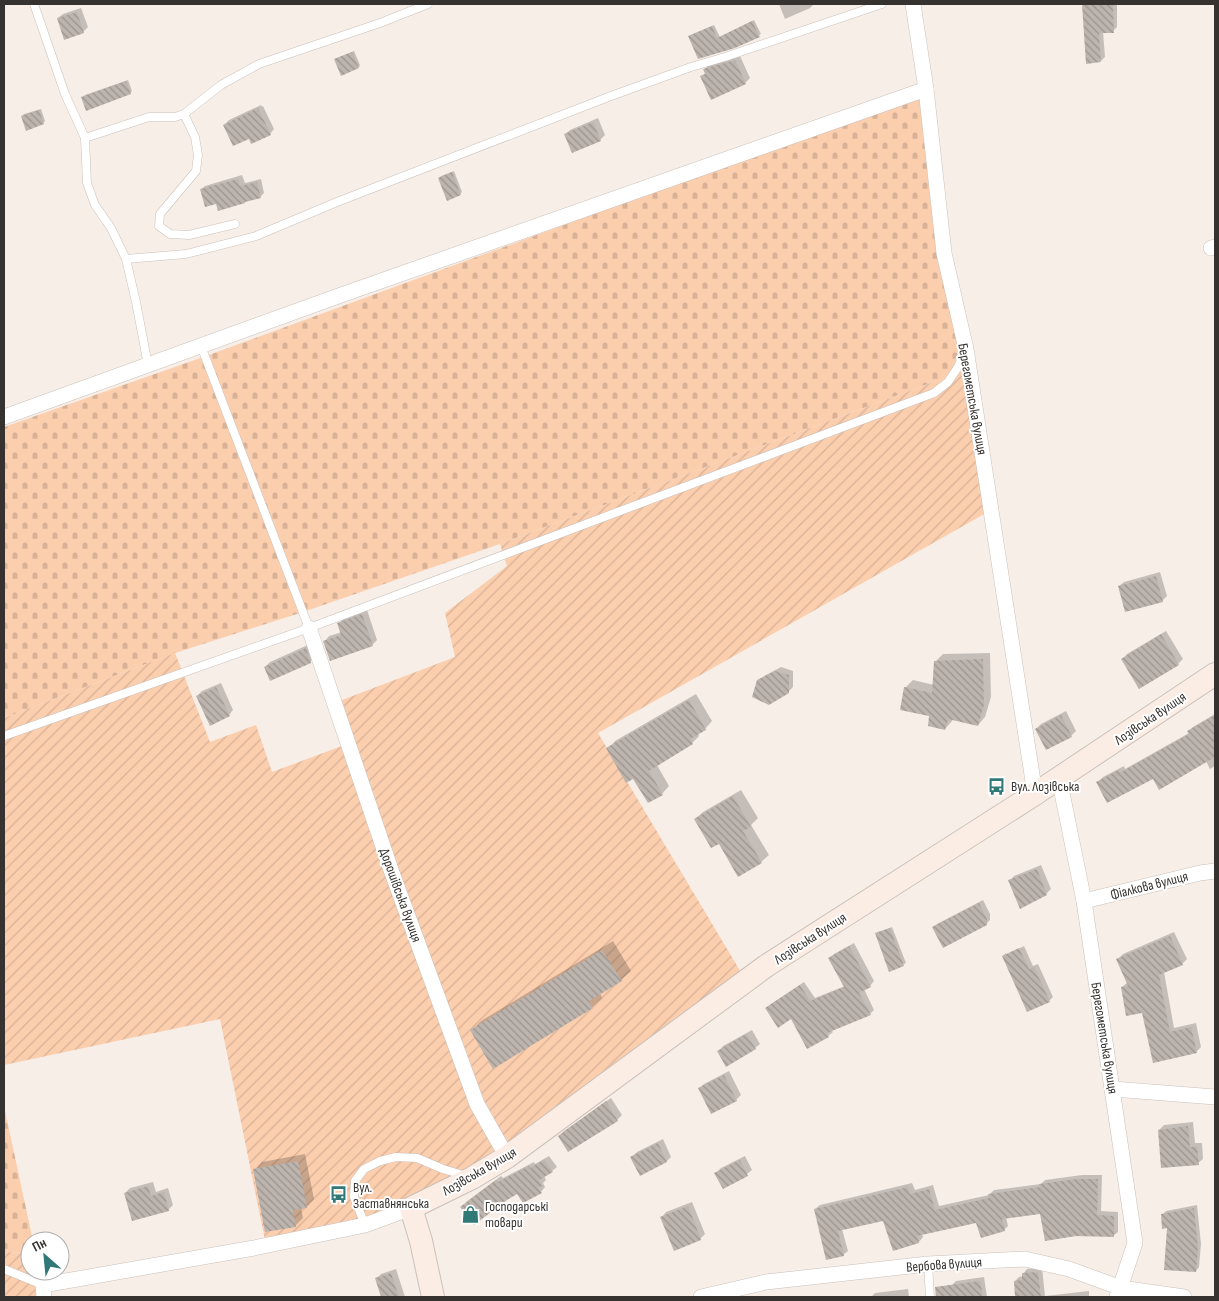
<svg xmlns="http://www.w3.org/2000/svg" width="1219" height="1301" font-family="'Sofia Sans Condensed',sans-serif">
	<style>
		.cemetery { fill: url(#cemetery-stones) }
		.garden { fill: url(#garden-furrows) }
		.shadow { fill: #0003 }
		.building { fill: url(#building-back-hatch) }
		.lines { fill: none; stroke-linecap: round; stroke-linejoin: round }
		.lane-casing { stroke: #cac1bb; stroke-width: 9 }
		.street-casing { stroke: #cac1bb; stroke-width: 16 }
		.secondary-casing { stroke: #cac1bb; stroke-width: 24 }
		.lane { stroke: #fff; stroke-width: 8 }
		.street { stroke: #fff; stroke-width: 15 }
		.secondary { stroke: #fbede3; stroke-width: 22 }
		.labels { text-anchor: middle; stroke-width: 4; stroke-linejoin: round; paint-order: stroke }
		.street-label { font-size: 14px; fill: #35322f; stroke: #fff }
		.poi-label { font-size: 14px; fill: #35322f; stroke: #fff; text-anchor: start }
	</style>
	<defs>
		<pattern id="cemetery-stones" width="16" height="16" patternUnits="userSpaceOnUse" patternTransform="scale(1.25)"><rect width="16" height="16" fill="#fbceae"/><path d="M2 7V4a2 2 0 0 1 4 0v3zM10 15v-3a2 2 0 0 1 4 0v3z" fill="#d8b196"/></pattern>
		<pattern id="garden-furrows" width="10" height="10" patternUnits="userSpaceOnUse" patternTransform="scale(1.25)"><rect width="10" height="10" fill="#fbceae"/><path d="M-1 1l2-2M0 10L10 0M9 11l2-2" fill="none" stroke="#d8b196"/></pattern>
		<pattern id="building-back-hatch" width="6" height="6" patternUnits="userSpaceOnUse" patternTransform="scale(1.25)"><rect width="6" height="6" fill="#bdb4ae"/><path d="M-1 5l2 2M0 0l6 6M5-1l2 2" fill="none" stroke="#9a938e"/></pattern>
	</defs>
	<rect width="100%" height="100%" fill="#f7eee7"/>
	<g class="cemetery">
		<polygon points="924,93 968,369 500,544 303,612 175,653 4,718 4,427 206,356"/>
		<polygon points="4,1106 33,1241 30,1241 30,1253 4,1252"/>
	</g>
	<g class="garden">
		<polygon points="968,369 986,513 598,733 748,984 423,1210 265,1240 220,1019 4,1065 4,718 175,653 210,742 256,725 272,772 342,746 329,705 455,657 445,613 507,566 500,544"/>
		<polygon points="4,1252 30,1253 30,1271 41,1271 50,1297 4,1297"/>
	</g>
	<g class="shadow">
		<polygon points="779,4 814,4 810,8 785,19"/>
		<polygon points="1056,4 1117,4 1117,27 1113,31 1103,32 1105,57 1101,61 1083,4"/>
		<polygon points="81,8 88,27 83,32 58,18 63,14"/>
		<polygon points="754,20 761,34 735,46 691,35 714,25 720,37"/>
		<polygon points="354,51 360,65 359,67 335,60 337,58"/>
		<polygon points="740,56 750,78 745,83 702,76 706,73 704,70 709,65"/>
		<polygon points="128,80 132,91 130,93 83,97 85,95"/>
		<polygon points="261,105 262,107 263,106 274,129 270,134 249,137 224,125 229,120"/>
		<polygon points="41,109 45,121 43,123 22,116 24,114"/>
		<polygon points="598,118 605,135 600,140 566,134 570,130"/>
		<polygon points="454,171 462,192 460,194 439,178 441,176"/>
		<polygon points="242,175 245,183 261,179 264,193 260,197 217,203 201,190 205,186"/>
		<polygon points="1160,572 1167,596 1162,601 1119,586 1124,582"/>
		<polygon points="367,610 377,640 372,645 325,641 329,636 342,632 339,624 343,619"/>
		<polygon points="1166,631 1183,659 1178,664 1140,687 1123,659 1127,654"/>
		<polygon points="310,644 315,657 310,662 265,667 270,662"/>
		<polygon points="990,653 991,697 985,717 978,725 953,719 952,721 945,729 905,688 913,680 934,685 935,662 943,654"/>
		<polygon points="781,667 793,671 793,687 788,692 759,681 764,676"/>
		<polygon points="221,683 233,710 229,715 197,696 202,691"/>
		<polygon points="696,694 712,721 705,729 698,733 699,736 692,743 657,765 669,786 662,794 608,749 615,741"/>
		<polygon points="1066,711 1076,731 1071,736 1036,729 1041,724"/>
		<polygon points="1215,714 1215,766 1210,769 1206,761 1153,778 1098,782 1103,777 1124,766 1125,769 1189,733 1189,731 1193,727"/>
		<polygon points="741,790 758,818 751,825 769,855 761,862 720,842 695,819 703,812"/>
		<polygon points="1041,865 1051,889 1046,894 1010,881 1014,876"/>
		<polygon points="983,900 990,914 990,920 986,924 933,928 937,924"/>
		<polygon points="892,927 906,963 890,971 877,934 879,932"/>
		<polygon points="1174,932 1187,959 1182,964 1164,972 1174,1028 1196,1023 1201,1047 1196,1052 1143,1012 1122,987 1127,983 1118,959 1123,954"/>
		<polygon points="613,941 631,971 621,980 600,993 602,998 592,1007 471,1031 481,1021"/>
		<polygon points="854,943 874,981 870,986 864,989 874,1010 870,1014 831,1030 833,1032 828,1036 791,1018 767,1008 771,1004 804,982 815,998 845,986 829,959 834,954"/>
		<polygon points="1024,946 1033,966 1038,964 1053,997 1049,1001 1003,956 1006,953 1006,955"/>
		<polygon points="752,1030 760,1044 755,1048 719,1051 723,1046"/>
		<polygon points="729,1071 741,1095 736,1100 699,1089 704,1084"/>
		<polygon points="611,1098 622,1115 617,1120 569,1150 560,1136 564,1131"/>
		<polygon points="1193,1122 1195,1143 1202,1143 1203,1159 1198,1163 1159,1130 1164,1125"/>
		<polygon points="663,1139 671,1157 667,1161 632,1157 637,1152"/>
		<polygon points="305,1154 314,1199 307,1206 301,1208 303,1218 295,1226 255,1170 262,1162"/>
		<polygon points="549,1156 557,1167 552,1171 544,1176 546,1180 543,1183 545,1187 541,1192 523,1201 517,1192 466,1202 501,1176 503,1178 534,1162 535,1164"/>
		<polygon points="745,1156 752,1170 747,1174 716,1173 721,1168"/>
		<polygon points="1082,1175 1102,1175 1101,1211 1118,1212 1118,1232 1113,1236 1042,1213 1006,1217 1008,1226 1004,1230 977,1221 922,1234 923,1237 919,1242 894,1250 884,1219 842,1229 848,1251 843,1255 815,1209 820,1205 912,1183 915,1190 933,1185 939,1206 989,1195 994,1190 1041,1184 1045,1180"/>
		<polygon points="153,1182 156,1192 168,1188 173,1205 168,1210 125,1193 130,1188"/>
		<polygon points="692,1202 705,1234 700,1239 662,1217 666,1212"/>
		<polygon points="1197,1205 1201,1244 1199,1267 1196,1271 1162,1215 1166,1211"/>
		<polygon points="1042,1267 1045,1296 1089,1291 1089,1297 1017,1297 1015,1281 1019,1277 1023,1276 1023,1274 1027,1269"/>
		<polygon points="396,1269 405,1297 383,1297 377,1278 381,1274"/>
		<polygon points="984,1277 987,1297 953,1297 952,1285 956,1281"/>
		<polygon points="908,1289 909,1297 862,1297 872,1296 875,1293"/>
	</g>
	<g class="building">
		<polygon points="1082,4 1113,4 1114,33 1099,33 1101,62 1086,64"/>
		<polygon points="77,12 84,33 64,40 57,18"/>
		<polygon points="752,21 760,37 735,48 698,59 688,36 712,26 717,38"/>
		<polygon points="352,52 359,68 341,76 334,59"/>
		<polygon points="735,60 746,84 711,100 700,76 705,74 703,69"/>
		<polygon points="126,81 131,94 86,111 81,97"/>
		<polygon points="258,108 271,135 251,144 249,139 233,146 223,125"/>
		<polygon points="39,110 44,124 26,131 21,116"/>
		<polygon points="593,122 601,141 572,153 564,134"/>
		<polygon points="452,172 461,195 447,201 438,178"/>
		<polygon points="238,179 240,186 257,182 261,198 245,202 245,203 218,211 216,204 205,207 200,189"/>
		<polygon points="1156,576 1163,602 1125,612 1118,586"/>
		<polygon points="362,614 373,646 330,661 323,641 341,635 337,623"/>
		<polygon points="1161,634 1179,665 1139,689 1121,659"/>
		<polygon points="306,648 311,663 270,681 264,667"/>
		<polygon points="983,659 984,705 978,726 948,719 945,730 928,726 929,716 900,710 904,687 932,693 934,661"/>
		<polygon points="775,671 789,675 789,693 769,705 752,697 757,680"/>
		<polygon points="216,687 230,716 210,726 196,696"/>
		<polygon points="689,700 706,730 690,739 693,744 649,771 663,795 648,803 633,779 626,783 606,748"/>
		<polygon points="1061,715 1072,737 1046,750 1035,729"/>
		<polygon points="1215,715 1215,757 1159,790 1153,779 1107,803 1096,782 1119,770 1120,773 1189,734 1187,731"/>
		<polygon points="733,796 751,827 743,831 762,863 738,877 719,844 711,848 694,819"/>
		<polygon points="1037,869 1047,895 1020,909 1008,880"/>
		<polygon points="979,903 987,919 987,925 943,948 932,927"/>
		<polygon points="890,928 904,966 889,972 875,933"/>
		<polygon points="1170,936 1183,965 1159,975 1170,1032 1191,1027 1197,1053 1153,1063 1142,1013 1126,1016 1121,987 1128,986 1116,959"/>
		<polygon points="849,946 871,987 859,993 871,1015 827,1033 829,1037 807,1049 791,1019 778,1028 765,1008 800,985 810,1001 844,987 828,958"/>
		<polygon points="1019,948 1029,969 1034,967 1050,1002 1027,1012 1002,956"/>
		<polygon points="602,950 622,981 589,1001 593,1008 493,1069 470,1030"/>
		<polygon points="746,1034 756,1049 726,1067 717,1051"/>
		<polygon points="724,1075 737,1101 711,1114 698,1088"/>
		<polygon points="606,1101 618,1121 568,1152 558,1136"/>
		<polygon points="1188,1126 1190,1147 1197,1147 1199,1165 1161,1168 1158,1130"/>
		<polygon points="658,1143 667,1162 640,1176 630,1157"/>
		<polygon points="544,1160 553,1172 539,1180 542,1186 538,1188 542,1193 523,1203 517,1194 507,1200 474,1225 460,1207 496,1180 498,1182 529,1166 530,1168"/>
		<polygon points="740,1160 748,1176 723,1189 714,1173"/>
		<polygon points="298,1161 307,1208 293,1210 296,1227 265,1232 253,1169"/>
		<polygon points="1077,1179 1098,1179 1097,1215 1114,1216 1114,1237 1076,1236 1045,1241 1040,1214 1002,1219 1005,1231 981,1238 976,1223 917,1236 919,1243 893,1251 883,1221 838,1231 844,1256 826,1260 814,1209 908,1187 910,1194 929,1189 935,1210 989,1198 988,1194 1040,1187 1039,1184"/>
		<polygon points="148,1186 151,1196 164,1192 169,1211 132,1221 124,1193"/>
		<polygon points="688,1206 701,1240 674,1251 660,1217"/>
		<polygon points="1194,1208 1198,1248 1196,1272 1164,1270 1167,1228 1162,1229 1161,1214"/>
		<polygon points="1038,1272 1041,1297 1015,1297 1014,1281 1022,1280 1022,1273"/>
		<polygon points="391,1273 399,1297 381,1297 375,1278"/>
		<polygon points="980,1281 983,1297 936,1297 935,1287"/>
	</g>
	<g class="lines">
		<defs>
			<g id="lane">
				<polyline points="34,4 65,94 85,138 87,183 95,205 111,228 126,259 136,302 148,365"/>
				<polyline points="184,114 195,137 198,155 196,171 160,214 159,226 170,234 189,235 235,224"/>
				<polyline points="85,138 149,117 175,117 184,114 221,85 259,64 380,23 428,4"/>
				<polyline points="126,259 186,254 256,236 337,202 611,96 691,67 725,57 882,4"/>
				<polyline points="201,346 309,628"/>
				<polyline points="4,736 309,628 934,393 948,382 958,367 964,353"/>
				<polyline points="365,1225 354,1197 355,1181 364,1169 380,1161 396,1157 417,1158 443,1169 466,1176"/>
				<polyline points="928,1264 930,1297"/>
				<polyline points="4,1269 43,1285"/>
			</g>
			<g id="street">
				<polyline points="913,4 926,89 944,253 966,349 1035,794"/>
				<polyline points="1211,248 1215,247"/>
				<polyline points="4,417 344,294 926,89"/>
				<polyline points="309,628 391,870 477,1104 507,1157"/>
				<polyline points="1059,778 1084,901 1135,1243 1117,1297"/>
				<polyline points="1084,901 1200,873 1215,871"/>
				<polyline points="1113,1089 1215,1097"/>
				<polyline points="44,1297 43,1285 254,1248 365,1225 411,1208"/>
				<polyline points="701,1297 766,1282 928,1264 1025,1259 1069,1269 1121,1288 1184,1297"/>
			</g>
			<polyline id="secondary" points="433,1297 421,1241 411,1208 472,1178 507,1157 766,966 1035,794 1215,674"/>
		</defs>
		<use href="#lane" class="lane-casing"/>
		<use href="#street" class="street-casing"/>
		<use href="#secondary" class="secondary-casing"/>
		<use href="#lane" class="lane"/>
		<use href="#street" class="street"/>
		<use href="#secondary" class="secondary"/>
	</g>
	<defs>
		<symbol id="bus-bare" viewBox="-9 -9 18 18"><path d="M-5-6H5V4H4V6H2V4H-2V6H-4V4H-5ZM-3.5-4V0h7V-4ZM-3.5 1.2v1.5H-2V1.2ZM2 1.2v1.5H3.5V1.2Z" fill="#317976" stroke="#fff" stroke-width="2.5" paint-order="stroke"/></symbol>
		<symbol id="shop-bare" viewBox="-9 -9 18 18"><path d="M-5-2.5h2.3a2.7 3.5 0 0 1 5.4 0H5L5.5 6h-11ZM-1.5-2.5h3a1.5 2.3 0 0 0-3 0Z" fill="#317976" stroke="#fff" stroke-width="2.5" paint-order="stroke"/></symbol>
	</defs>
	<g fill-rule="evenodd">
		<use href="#bus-bare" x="984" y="774" width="25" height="25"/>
		<use href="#bus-bare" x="326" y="1182" width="25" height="25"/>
		<use href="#shop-bare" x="458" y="1202" width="25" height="25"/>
	</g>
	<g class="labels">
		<g class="street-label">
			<text transform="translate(973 399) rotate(80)" y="5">Берегометська вулиця</text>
			<text transform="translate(1150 718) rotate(-34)" y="5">Лозівська вулиця</text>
			<text transform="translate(1149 885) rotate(-14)" y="5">Фіалкова вулиця</text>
			<text transform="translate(401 895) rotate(70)" y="5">Дорошівська вулиця</text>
			<text transform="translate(810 938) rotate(-33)" y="5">Лозівська вулиця</text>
			<text transform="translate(1105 1038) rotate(81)" y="5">Берегометська вулиця</text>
			<text transform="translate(479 1171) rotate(-30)" y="5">Лозівська вулиця</text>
			<text transform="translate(944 1264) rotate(-4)" y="5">Вербова вулиця</text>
		</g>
		<g class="poi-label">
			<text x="1011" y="791">Вул. Лозівська</text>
			<text x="353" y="1192">Вул.<tspan x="353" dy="16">Заставнянська</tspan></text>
			<text x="485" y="1211">Господарські<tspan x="485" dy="16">товари</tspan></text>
		</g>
	</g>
	<rect width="1219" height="1301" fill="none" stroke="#35322f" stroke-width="10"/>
	<g transform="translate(45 1256) rotate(333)"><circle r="24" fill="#ffffff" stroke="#aeadac"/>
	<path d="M0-4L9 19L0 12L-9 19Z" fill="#317976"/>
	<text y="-8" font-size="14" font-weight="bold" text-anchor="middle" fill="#35322f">Пн</text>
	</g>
</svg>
